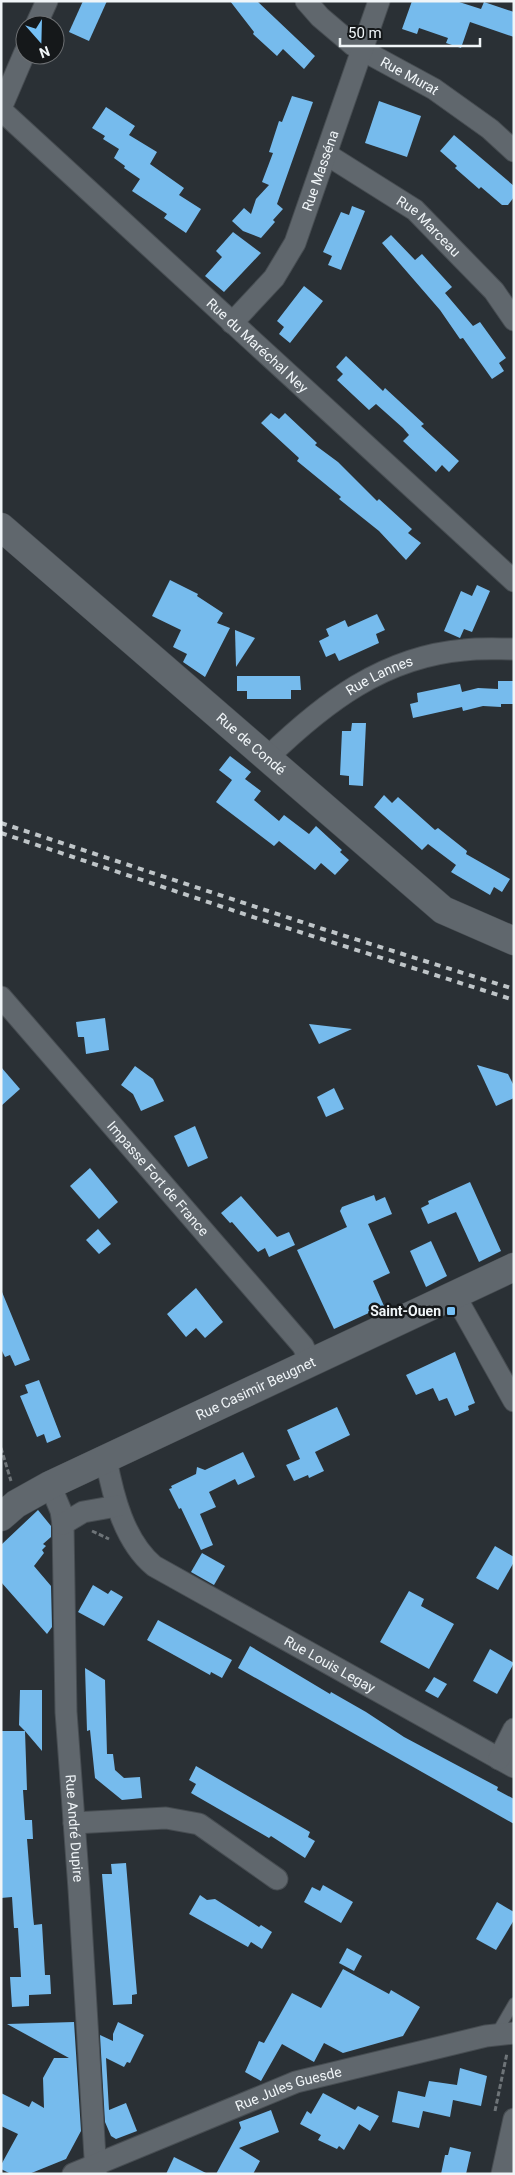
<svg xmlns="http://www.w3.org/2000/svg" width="515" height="2175" font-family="Roboto,sans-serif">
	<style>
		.building { fill: #76bbed }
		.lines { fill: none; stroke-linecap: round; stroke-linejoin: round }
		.service-casing { stroke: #474d52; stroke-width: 12 }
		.minor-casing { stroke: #474d52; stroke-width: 23 }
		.secondary-casing { stroke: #474d52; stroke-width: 29 }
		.path { stroke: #6e7478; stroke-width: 3; stroke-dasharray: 5 2.5; stroke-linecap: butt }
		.service { stroke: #60676d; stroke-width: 10 }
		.minor { stroke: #60676d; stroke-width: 21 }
		.secondary { stroke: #60676d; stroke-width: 28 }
		.rail { stroke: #bfc5c8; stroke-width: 4; stroke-dasharray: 6 6; stroke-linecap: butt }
		.poi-dot { fill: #75c0f6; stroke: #15181a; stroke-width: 2 }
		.labels { text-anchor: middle; stroke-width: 5; stroke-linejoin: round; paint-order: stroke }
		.street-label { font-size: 14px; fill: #f0f5f8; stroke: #15181a }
		.poi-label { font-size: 14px; font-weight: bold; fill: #f0f5f8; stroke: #15181a; text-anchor: end }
	</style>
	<rect width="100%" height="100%" fill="#2a3035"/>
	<g class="building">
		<polygon points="83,1 107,1 89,41 69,32"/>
		<polygon points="230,1 257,1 315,56 304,69 283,49 277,56 253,34 254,32"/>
		<polygon points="412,1 456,1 481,9 484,2 514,12 514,37 470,22 461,48 446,43 448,38 419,28 417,34 402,29"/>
		<polygon points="292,96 313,102 277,204 283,209 273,220 275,222 261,238 243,231 232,221 244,208 251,214 256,199 269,185 262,182 273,153 269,152 279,121 282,122"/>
		<polygon points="379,101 421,116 407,157 365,143"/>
		<polygon points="106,107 135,126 129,135 157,152 150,164 184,188 179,195 201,209 186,233 164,218 167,214 132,191 140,179 124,168 125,166 114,158 119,149 103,139 105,136 92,128"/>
		<polygon points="454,135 514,186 514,197 508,205 502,205 481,187 479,189 455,168 457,166 440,151"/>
		<polygon points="352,206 365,211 341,270 328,265 332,256 323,252 341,212 349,215"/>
		<polygon points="233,232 261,253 224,292 205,276 222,257 216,251"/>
		<polygon points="391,235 415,260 422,254 452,287 445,293 473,326 480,322 506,358 499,363 504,371 492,379 463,338 460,339 440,310 382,243"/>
		<polygon points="304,286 323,301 290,343 279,334 284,327 277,321"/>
		<polygon points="346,356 383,391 385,388 424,424 421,426 459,461 449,472 442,465 436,472 403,441 409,435 403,428 376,404 369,410 337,380 343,374 336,367"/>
		<polygon points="271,413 279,419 285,413 317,443 315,445 338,462 377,501 379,499 412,529 408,533 421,543 406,560 379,531 339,499 341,497 297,461 299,458 261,423"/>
		<polygon points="170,580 198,594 197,596 223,613 217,623 230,628 205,677 183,662 187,654 173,647 181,630 152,616"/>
		<polygon points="477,585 490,591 472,632 464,629 460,638 444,631 461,591 472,596"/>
		<polygon points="377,614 385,630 376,634 379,643 339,661 335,653 326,657 319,641 329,636 326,629 345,620 348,627"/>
		<polygon points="235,630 255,638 236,667"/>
		<polygon points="237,676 300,676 301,690 291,690 291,699 247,699 247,691 237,691"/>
		<polygon points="498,681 514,681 514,704 501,704 501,707 483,706 463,711 462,707 413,718 410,704 418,702 417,693 460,684 462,692 478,688 498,689"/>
		<polygon points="352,723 366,723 363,786 349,785 349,776 340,775 342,731 351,731"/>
		<polygon points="230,756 251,772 245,779 261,791 254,800 279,821 284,815 309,834 316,826 342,850 340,852 349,860 335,875 321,863 315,870 279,841 274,846 216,802 232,780 219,770"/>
		<polygon points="384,795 392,803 398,797 435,830 438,828 467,851 466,854 510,879 502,892 494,887 490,895 451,872 456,865 428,844 422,850 374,807"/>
		<polygon points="105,1018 109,1050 86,1054 84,1037 78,1037 76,1022"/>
		<polygon points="309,1024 352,1029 319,1044"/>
		<polygon points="477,1065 508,1074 514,1086 514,1098 496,1106"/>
		<polygon points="135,1066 153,1079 164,1101 141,1111 133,1094 121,1085"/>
		<polygon points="1,1067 20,1089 1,1106"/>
		<polygon points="334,1088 344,1109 326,1117 317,1097"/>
		<polygon points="195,1126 208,1158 188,1167 174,1136"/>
		<polygon points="90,1168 118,1202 99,1219 70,1186"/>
		<polygon points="470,1182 501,1251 479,1262 456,1212 428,1224 421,1208 429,1204 428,1201"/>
		<polygon points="374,1195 376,1201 385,1197 392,1214 368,1224 390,1273 373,1281 384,1306 334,1329 297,1250 347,1227 340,1211 342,1207"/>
		<polygon points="241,1196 277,1237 289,1232 295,1245 269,1257 265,1248 258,1252 232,1222 230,1223 221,1213"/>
		<polygon points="98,1229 111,1244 99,1254 86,1240"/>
		<polygon points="431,1241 447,1276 426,1287 410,1251"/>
		<polygon points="196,1288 223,1322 205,1338 196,1328 186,1337 167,1314"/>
		<polygon points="2,1292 30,1360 15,1366 10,1355 5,1357 1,1349"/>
		<polygon points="455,1352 475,1403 468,1406 469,1410 455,1416 447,1398 439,1401 433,1388 416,1395 406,1375"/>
		<polygon points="39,1380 61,1437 47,1443 44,1434 37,1437 20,1396 28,1393 25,1385"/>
		<polygon points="337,1407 350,1435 315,1452 324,1471 309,1478 308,1475 294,1481 286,1465 300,1459 287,1430"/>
		<polygon points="243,1452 255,1477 238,1485 235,1479 209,1492 216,1507 200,1514 213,1545 201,1550 181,1508 179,1509 169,1489 172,1488 171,1486 196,1474 197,1467 205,1470"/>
		<polygon points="38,1510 51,1526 51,1537 43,1544 46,1546 42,1550 44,1553 34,1566 51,1586 52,1627 47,1634 1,1582 1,1545"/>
		<polygon points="495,1546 514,1557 514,1562 498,1590 476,1578"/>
		<polygon points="202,1553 225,1566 214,1585 191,1572"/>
		<polygon points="93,1585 108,1594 111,1590 123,1597 104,1626 78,1612"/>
		<polygon points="409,1591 424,1599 421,1606 454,1624 429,1669 380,1642"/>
		<polygon points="158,1620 232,1660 222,1678 211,1672 210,1675 147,1640"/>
		<polygon points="250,1646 330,1694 331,1692 366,1712 404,1737 498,1787 497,1790 514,1799 514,1824 238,1668"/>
		<polygon points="490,1649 514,1663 497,1694 473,1681"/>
		<polygon points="85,1668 105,1680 107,1754 113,1754 115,1770 124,1778 140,1777 142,1798 122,1800 95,1778 90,1730 87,1731"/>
		<polygon points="434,1677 447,1684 438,1698 425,1691"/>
		<polygon points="20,1690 42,1690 42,1751 25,1731 27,1790 23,1790 25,1820 32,1820 33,1839 27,1839 33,1916 34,1925 42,1924 45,1975 50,1975 51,1994 29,1995 29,2006 12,2007 10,1977 21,1977 18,1928 14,1928 12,1897 1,1898 1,1731 25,1731 19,1725"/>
		<polygon points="196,1766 310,1832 308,1837 315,1841 305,1858 271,1836 269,1838 191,1793 196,1784 189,1780"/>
		<polygon points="126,1863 137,1994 132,1995 132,2004 113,2005 102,1874 112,1874 111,1864"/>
		<polygon points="323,1885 353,1902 341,1923 304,1902 312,1887 320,1891"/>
		<polygon points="200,1895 207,1900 215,1899 259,1927 261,1925 272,1932 262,1949 251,1942 248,1947 189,1914"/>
		<polygon points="497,1902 514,1912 514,1920 496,1950 476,1939"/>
		<polygon points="347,1948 362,1956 354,1971 339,1963"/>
		<polygon points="343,1969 389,1994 391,1990 420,2007 403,2036 343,2053 324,2043 314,2062 282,2044 261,2081 245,2072 259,2041 264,2043 292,1993 321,2008"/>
		<polygon points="74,2022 81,2131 66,2159 29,2174 11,2174 1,2169 1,2165 18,2134 1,2126 1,2093 29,2107 32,2101 44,2108 43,2078 54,2058 69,2058 7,2024"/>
		<polygon points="118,2022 144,2035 130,2063 127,2062 124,2067 106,2058 109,2110 126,2103 137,2131 116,2139 111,2136 105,2122 100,2035 113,2041 113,2034"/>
		<polygon points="460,2068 487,2076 481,2106 453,2100 450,2117 423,2111 419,2128 392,2122 398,2091 425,2097 429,2081 457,2085"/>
		<polygon points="323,2093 355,2110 358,2106 379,2116 370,2131 359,2124 344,2150 339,2146 337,2149 318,2140 321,2135 300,2124 307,2111 311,2114"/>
		<polygon points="271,2110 279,2132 239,2148 260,2161 253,2174 216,2174 241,2128 239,2122"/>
		<polygon points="450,2147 471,2152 466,2174 441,2174 445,2155 448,2155"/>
		<polygon points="174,2157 208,2174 166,2174"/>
	</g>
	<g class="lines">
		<defs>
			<polyline id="service" points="496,2034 514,2003"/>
			<g id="minor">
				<path id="s1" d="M 306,1 L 320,17 L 353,45 L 434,89 L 490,129 L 514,151"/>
				<polyline points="36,25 47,1"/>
				<polyline points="1,108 25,52"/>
				<path id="s2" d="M 1,110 L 514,581"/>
				<path id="s3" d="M 326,154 L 415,210 L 494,291 L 514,320"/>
				<path id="s4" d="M 232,323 L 274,278 L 295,243 L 379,1"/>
				<path id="s5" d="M 268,757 C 324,703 383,657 464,650 C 480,648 497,649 514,649"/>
				<path id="s6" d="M 1,997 L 303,1346 L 311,1364"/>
				<polyline points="454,1294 514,1401"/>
				<path id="s7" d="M 106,1459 C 113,1496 124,1541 154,1566 L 514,1767"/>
				<path id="s8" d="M 50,1485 L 61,1511 L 63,1524 L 66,1712 L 79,1889 L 96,2174"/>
				<polyline points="63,1524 83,1512 117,1506"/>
				<polyline points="499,1759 514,1729"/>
				<polyline points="74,1823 166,1818 199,1824 277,1879"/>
				<path id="s9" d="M 73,2174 L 296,2082 L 486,2036 L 514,2033"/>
				<polyline points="502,2174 514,2119"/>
			</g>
			<g id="secondary">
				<path id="s10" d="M 1,527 L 443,910 L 514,941"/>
				<path id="s11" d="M 1,1517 L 16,1504 L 50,1485 L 514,1267"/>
			</g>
		</defs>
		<use href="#service" class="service-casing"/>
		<use href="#minor" class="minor-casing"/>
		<use href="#secondary" class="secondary-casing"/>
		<g class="path">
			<polyline points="1,1448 11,1481"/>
			<polyline points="92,1531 109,1539"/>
			<polyline points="495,2111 507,2053"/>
		</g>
		<use href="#service" class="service"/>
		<use href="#minor" class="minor"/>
		<use href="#secondary" class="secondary"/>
		<g class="rail">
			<polyline points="1,823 323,929 514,989"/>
			<polyline points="1,833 262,920 514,1000"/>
		</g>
	</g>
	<rect class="poi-dot" x="446" y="1306" width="10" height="10" rx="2.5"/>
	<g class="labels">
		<g class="street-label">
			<text dy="5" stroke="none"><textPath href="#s1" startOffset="129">Rue Murat</textPath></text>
			<text dy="5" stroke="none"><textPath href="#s4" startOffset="179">Rue Masséna</textPath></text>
			<text dy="5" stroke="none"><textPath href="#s3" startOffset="126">Rue Marceau</textPath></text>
			<text dy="5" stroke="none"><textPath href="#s2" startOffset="348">Rue du Maréchal Ney</textPath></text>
			<text dy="5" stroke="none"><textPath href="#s5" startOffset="139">Rue Lannes</textPath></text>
			<text dy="5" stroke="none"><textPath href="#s10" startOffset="331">Rue de Condé</textPath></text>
			<text dy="5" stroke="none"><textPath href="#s6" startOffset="240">Impasse Fort de France</textPath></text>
			<text dy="5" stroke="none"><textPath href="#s11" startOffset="286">Rue Casimir Beugnet</textPath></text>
			<text dy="5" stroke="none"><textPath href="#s7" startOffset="321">Rue Louis Legay</textPath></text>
			<text dy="5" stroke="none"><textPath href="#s8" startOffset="346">Rue André Dupire</textPath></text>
			<text dy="5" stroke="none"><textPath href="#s9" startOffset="232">Rue Jules Guesde</textPath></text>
		</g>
		<g class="poi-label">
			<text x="441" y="1316">Saint-Ouen</text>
		</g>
	</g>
	<rect width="515" height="2175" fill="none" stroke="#f0f5f8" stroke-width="5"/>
	<g transform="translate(40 40) rotate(160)"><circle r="24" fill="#15181a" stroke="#6d7073"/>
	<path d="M0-4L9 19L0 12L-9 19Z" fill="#75c0f6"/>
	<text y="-8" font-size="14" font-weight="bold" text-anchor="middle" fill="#f0f5f8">N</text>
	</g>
	<path d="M340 38v8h140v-8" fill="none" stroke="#f0f5f8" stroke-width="2.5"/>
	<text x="348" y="38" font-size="15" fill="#f0f5f8" stroke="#15181a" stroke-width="4" paint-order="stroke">50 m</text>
</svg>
